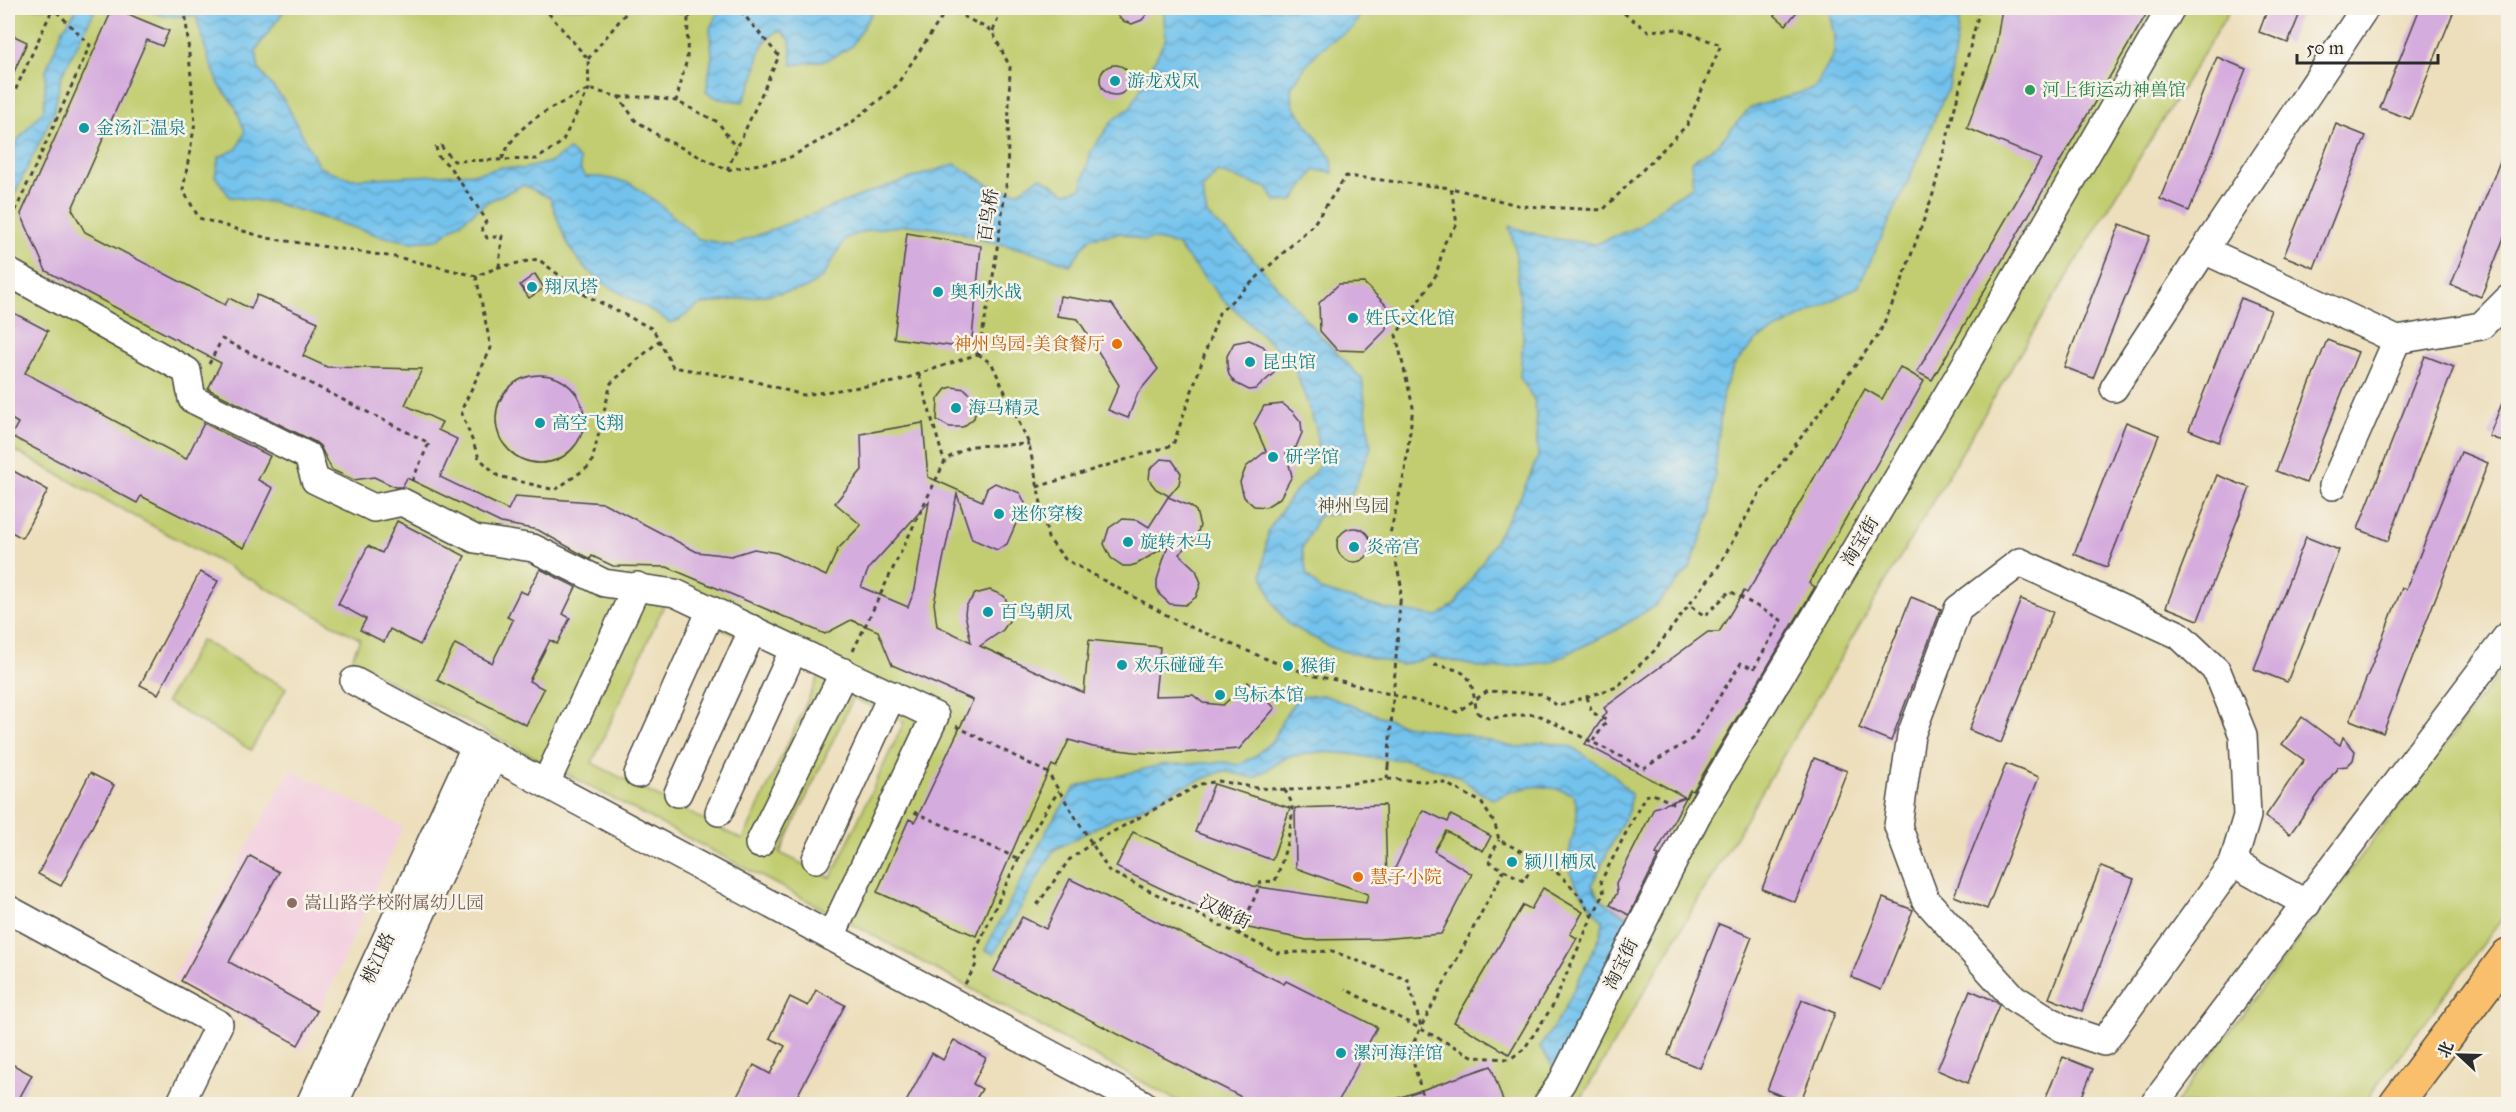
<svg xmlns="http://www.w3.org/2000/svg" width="2516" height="1112" font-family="'IM FELL Great Primer','Noto Serif SC',serif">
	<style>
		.built { fill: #f3cfdf }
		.park { fill: #c1cd6f; stroke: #767c4d; stroke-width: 1.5; fill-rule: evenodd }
		.water { fill: url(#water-waves); stroke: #4e768c; stroke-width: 1.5 }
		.building { fill: #d5acde; fill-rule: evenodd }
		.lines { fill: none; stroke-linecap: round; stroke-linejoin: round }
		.minor-casing { stroke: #484641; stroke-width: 30 }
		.major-casing { stroke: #484641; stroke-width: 36 }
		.path { stroke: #484641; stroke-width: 3; stroke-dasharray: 4.5 4.5; stroke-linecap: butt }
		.minor { stroke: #fff; stroke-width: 27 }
		.major { stroke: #f9bf6c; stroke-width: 33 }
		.path-bridge { stroke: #484641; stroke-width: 3; stroke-dasharray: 4.5 4.5; stroke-linecap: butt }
		.culture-dot { fill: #0f9aa8; stroke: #f7f3e8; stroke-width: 2 }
		.leisure-dot { fill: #2e9e5b; stroke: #f7f3e8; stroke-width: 2 }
		.food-dot { fill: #e8710a; stroke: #f7f3e8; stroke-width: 2 }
		.education-dot { fill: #8d6e63; stroke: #f7f3e8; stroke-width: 2 }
		.labels { text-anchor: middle; stroke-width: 5; stroke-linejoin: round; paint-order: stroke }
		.culture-label { font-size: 18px; fill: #0d838f; stroke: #f7f3e8; text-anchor: start }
		.leisure-label { font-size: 18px; fill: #27864d; stroke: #f7f3e8; text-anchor: start }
		.street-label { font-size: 18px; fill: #2b2b2b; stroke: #f7f3e8 }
		.food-label { font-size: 18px; fill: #c56008; stroke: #f7f3e8; text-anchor: end }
		.park-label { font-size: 18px; fill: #50543c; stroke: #f7f3e8 }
		.education-label { font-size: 18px; fill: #785e54; stroke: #f7f3e8; text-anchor: start }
	</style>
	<defs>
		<pattern id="water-waves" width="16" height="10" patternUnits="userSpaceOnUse" patternTransform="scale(1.5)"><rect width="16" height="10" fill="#72c2ed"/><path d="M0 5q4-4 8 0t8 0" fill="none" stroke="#5e9ec0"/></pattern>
	</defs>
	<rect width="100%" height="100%" fill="#f7f3e8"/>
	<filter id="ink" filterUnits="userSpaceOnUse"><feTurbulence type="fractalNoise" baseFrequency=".0167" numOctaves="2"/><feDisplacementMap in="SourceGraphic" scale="12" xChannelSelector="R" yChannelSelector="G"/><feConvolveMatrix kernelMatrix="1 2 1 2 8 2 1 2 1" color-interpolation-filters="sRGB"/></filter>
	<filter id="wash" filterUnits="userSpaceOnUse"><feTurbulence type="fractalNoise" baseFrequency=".008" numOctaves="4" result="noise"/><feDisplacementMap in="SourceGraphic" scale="24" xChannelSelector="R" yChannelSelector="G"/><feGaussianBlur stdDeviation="1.35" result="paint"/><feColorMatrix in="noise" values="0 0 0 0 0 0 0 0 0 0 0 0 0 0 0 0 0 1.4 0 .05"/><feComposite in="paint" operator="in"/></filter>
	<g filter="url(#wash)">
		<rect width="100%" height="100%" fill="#eddfbc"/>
		<polygon class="built" points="291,769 403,827 302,1052 172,979"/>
		<g class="park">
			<path d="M 8,8 L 2231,8 L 2022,350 L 1578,1104 L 1183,1104 L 869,933 L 351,661 L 360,639 L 8,447 ZM 665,603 L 820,674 L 743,840 L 592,763 ZM 853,698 L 904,722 L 831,878 L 780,853 Z"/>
			<polygon points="201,640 286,688 251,750 166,702"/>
			<polygon points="2508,661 2508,911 2363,1104 2175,1104"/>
		</g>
		<g class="water">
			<polygon points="78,8 96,8 61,77 54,112 8,208 8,172 17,141 44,109 46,70 64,27"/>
			<path d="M 136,8 L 286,8 L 256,50 L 259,70 L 286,103 L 319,167 L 352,179 L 478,173 L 503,167 L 522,169 L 551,162 L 569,150 L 580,160 L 581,171 L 586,177 L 601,177 L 630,183 L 658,203 L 699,239 L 732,245 L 881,188 L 955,164 L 994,188 L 1018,192 L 1041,177 L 1066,193 L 1081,188 L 1091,151 L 1113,120 L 1131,107 L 1166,38 L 1163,8 L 1363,8 C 1351,37 1351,26 1328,43 C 1312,55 1302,72 1291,87 L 1293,105 L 1332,159 L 1333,173 L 1315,170 L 1293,201 L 1276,202 L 1267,188 L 1217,172 L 1202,190 L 1207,215 L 1242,246 L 1316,331 L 1362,379 L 1371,447 L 1354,489 L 1338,514 L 1319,515 L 1302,549 L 1307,575 L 1321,590 L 1385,609 L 1438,616 L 1456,603 L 1484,559 L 1519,500 L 1538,457 L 1535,401 L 1520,377 L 1523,336 L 1515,248 L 1509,226 L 1549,238 L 1596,244 L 1639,226 L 1669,201 L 1693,186 L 1691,162 L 1718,144 L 1750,108 L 1815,88 L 1834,53 L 1834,35 L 1828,8 L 1961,8 L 1950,83 L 1903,193 L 1858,287 L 1758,339 L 1734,365 L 1723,392 L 1711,512 L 1690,568 L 1656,605 L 1613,632 L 1550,662 L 1489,669 L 1432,657 L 1402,665 L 1334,649 L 1288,624 L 1274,604 L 1262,574 L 1268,531 L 1292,495 L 1319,467 L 1316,428 L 1294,366 L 1242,316 L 1223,300 L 1177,245 L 1152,239 L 1144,241 L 1121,233 L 1090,238 L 1070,265 L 1034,252 L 983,240 L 953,230 L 906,225 L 869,230 L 846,238 L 822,278 L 805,289 L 699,305 L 679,320 L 670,323 C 642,302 604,289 580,262 C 565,245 558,219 550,198 L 523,185 L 489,201 L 437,240 L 411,242 L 380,236 L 275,203 L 230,197 L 215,176 L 219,157 L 237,149 L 245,132 L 235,106 L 220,86 L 208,57 L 196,16 L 165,16 Z"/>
			<path d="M 721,8 L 875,8 L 851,47 L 827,60 L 792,65 L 790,40 L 780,30 C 758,43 760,51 755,74 C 752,84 747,93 743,102 L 719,99 L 706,92 L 712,56 L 710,28 Z"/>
			<path d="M 1323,695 L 1404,725 L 1467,735 L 1508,746 L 1521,747 L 1543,742 L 1572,747 L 1614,775 L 1631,794 L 1630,807 L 1592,884 L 1599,898 L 1627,917 L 1628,928 L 1555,1070 L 1540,1047 L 1562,1014 L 1601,934 L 1603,921 C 1593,909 1570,882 1569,866 C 1566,839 1585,822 1573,794 C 1537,782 1528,785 1493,799 L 1480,793 L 1458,776 L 1408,760 L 1372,758 L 1352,754 L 1319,752 L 1287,757 L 1254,778 L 1223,771 L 1177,789 L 1135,811 L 1110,820 L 1054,850 L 994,954 L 985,950 L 1050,824 L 1076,787 L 1160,765 L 1224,762 L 1238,765 L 1254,757 L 1274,739 L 1283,719 L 1298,697 Z"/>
		</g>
		<g id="blocks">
			<g class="building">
				<path d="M 113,8 L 169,31 L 162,46 L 147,40 L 72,209 L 85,232 L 225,305 L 229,298 L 251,309 L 257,295 L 318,322 L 303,356 L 327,367 L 422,369 L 405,405 L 442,422 L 438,430 L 457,439 L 440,477 L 508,510 L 515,496 L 604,503 L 697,552 L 731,556 L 754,549 L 777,553 L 826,576 L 838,549 L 861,525 L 835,503 L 862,470 L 861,434 L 923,423 L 928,477 L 982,501 L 987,488 L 995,483 L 1020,493 L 1025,503 L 1007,544 L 997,550 L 972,539 L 957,494 L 934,603 L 937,626 L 971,642 L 965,614 L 966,606 L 975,594 L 990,590 L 1004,596 L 1011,610 L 1011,618 L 1003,630 L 980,646 L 1084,693 L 1089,640 L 1160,647 L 1155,696 L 1193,695 L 1203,703 L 1223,705 L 1248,682 L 1275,708 L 1239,749 L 1167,754 L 1135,752 L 1093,747 L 1069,740 L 1056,767 L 1052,765 L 1030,810 L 976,936 L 877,892 L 909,819 L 915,822 L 973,700 L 892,665 L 878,631 L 851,620 L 825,634 L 667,567 L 613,566 L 592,556 L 590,559 L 538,530 L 501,523 L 407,478 L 402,487 L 395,487 L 374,477 L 354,480 L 332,470 L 320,446 L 315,442 L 208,389 L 221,363 L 46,271 L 21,214 ZM 929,502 L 915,589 L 908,607 L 861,587 L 869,568 Z"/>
				<polygon points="1110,8 1152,8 1142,20 1132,24 1123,21"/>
				<polygon points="1766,8 1800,8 1786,25"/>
				<polygon points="2002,8 2150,8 1932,380 1917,372 2041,159 1967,128 1995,52"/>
				<polygon points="2268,8 2302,8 2288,43 2259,32"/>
				<polygon points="2420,8 2455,8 2410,119 2380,108"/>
				<polygon points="8,33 27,42 8,86"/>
				<polygon points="2217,57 2246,69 2189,211 2160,199"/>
				<circle cx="1115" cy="80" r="15"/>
				<polygon points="2336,124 2366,136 2314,268 2284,256"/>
				<polygon points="2508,141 2508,227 2481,297 2451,285"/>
				<polygon points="2120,224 2150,236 2093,378 2064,367"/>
				<polygon points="907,233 981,246 972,338 951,346 894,338"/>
				<polygon points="535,274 544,288 529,298 520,285"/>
				<polygon points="1364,283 1387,306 1386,330 1365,351 1337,350 1320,331 1319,303 1339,284"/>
				<polygon points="1060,296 1112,304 1158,369 1138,393 1128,418 1108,410 1119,385 1078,319 1057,316"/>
				<polygon points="2241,298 2271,310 2219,442 2189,430"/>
				<polygon points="8,310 48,331 25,373 186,459 204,423 270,456 258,480 273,488 244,548 141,496 137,503 11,436 18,423 8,417"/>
				<polygon points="1249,340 1263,346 1273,359 1275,372 1256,389 1249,390 1235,383 1229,375 1227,365 1227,356 1234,343"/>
				<polygon points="2327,340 2358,352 2306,483 2276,471"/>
				<polygon points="2425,356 2454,367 2388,541 2358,529"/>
				<polygon points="1900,367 1924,381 1809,583 1815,587 1693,791 1690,790 1656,854 1659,855 1629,915 1610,905 1617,893 1616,884 1654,808 1685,797 1585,744 1607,712 1604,708 1708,632 1719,632 1744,591 1747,593 1763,567 1865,389 1882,399"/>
				<circle cx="540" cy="419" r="44"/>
				<polygon points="952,387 965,389 974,398 977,404 974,418 963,427 949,427 937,420 938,399 946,389"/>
				<polygon points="2508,388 2508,444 2489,436"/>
				<polygon points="1283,404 1293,412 1301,422 1302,433 1296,447 1286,453 1292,476 1280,498 1266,507 1254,506 1244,497 1240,482 1246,467 1266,451 1254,424 1264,406"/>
				<polygon points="2126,422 2159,435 2107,567 2074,554"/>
				<polygon points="2461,452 2488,463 2383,733 2350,720 2402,588 2406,589"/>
				<polygon points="1161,459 1172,460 1181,473 1179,484 1169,496 1156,489 1149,480 1150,469"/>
				<polygon points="8,468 48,490 22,538 8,530"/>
				<polygon points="2217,475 2250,488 2198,620 2166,607"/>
				<polygon points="1168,497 1190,506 1196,511 1200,526 1195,539 1179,554 1196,570 1201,583 1196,597 1185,605 1170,604 1160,595 1157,588 1157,580 1168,545 1137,564 1130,566 1123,566 1111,558 1104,544 1109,528 1122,519 1138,520 1149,527"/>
				<polygon points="397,521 465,556 420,645 390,629 384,642 360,630 366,619 338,604 368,546 382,553"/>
				<circle cx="1354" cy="545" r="17"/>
				<polygon points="2306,537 2339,550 2287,682 2254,669"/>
				<polygon points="540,569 576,587 563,614 570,618 557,644 550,640 529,681 544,689 526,725 437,680 455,644 492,663 513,620 507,617 520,591 527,594"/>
				<polygon points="200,572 218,581 158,694 140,685"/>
				<polygon points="1911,597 1941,609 1891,741 1859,728"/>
				<polygon points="2021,599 2053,612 2001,743 1969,730"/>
				<polygon points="2302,717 2340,745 2343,737 2355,751 2353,760 2347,766 2338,767 2290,834 2265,817 2304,760 2282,744"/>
				<polygon points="1814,758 1847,771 1795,902 1762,889"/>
				<polygon points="2006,764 2039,777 1987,909 1954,896"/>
				<polygon points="90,773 114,785 61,886 38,874"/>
				<polygon points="1214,784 1290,808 1272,860 1195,832"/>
				<polygon points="1385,805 1387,885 1423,810 1448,822 1451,815 1491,836 1483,851 1446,831 1434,851 1472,874 1441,934 1380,939 1307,940 1239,926 1116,867 1133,832 1253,886 1366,903 1368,894 1296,868 1295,808"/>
				<polygon points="250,856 279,872 229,962 317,1011 298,1045 181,981"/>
				<polygon points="2101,866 2134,879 2082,1011 2049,998"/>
				<polygon points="1070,879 1284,984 1286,981 1377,1027 1337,1104 1255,1104 994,971 1022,917 1046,929"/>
				<polygon points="1543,888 1583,912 1570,934 1577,938 1509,1054 1454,1022 1523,905 1531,909"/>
				<polygon points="1883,898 1913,910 1881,990 1851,977"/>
				<polygon points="1719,924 1752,937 1700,1068 1668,1055"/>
				<polygon points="816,990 845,1005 793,1104 733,1104 754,1065 770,1074 785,1046 770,1038 790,997 808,1006"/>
				<polygon points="1970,990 1995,1001 1999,1005 1968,1083 1937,1070"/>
				<polygon points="1802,1000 1835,1013 1800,1103 1767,1090"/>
				<polygon points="954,1040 986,1058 973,1084 982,1089 973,1104 905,1104 932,1053 943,1060"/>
				<polygon points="2063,1057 2093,1069 2079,1104 2043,1104"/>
				<polygon points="8,1062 32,1075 16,1104 8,1104"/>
				<polygon points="1491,1066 1504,1104 1388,1104 1387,1102"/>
			</g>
		</g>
	</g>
	<g filter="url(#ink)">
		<use href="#blocks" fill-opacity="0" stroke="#484641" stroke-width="1.5"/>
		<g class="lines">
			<defs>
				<g id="minor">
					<polyline points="2365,8 2204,250 2397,340 2481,326 2508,299"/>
					<polyline points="8,272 187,371 192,399 308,456 315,480 374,508 402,502 475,539 533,548 604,583 675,593 935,716 831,936"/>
					<polyline points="2114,388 2204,250"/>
					<polyline points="2333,486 2397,340"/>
					<polyline points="354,681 1143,1104"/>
					<polyline points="638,774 711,610"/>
					<polyline points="546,783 637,586"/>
					<polyline points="678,793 753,629"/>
					<polyline points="719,812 794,649"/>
					<polyline points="759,844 844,672"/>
					<polyline points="816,859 892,695"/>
					<polyline points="2233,863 2247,816 2243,735 2217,671 2179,635 2020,562 1958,609 1911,735 1898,826 1925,899 2014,998 2062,1028 2104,1042 2233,863 2307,904"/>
					<polyline points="8,909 219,1024 180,1104"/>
					<polyline points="310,1104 476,745"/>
					<polyline points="334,1104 494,755"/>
					<polyline points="1547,1104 1562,1082 1697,815 1964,367 2171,8"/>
					<polyline points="2154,1104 2508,635"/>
				</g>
				<polyline id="major" points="2396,1104 2508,955"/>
			</defs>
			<use href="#minor" class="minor-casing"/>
			<use href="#major" class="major-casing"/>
			<g class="path">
				<polyline points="185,8 195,123 183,190 199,218 267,238 401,258 476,276 499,267 538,259 585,295 653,329 673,367 753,381 803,395 895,382 978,354"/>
				<polyline points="674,8 688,18 698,8"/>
				<polyline points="947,8 992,31 1010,67 1007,179 991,290 978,354"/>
				<polyline points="688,18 687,59 676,101 718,122 736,148"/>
				<polyline points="993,31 1002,8"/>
				<polyline points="588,59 630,8"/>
				<polyline points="619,97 650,97 676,101"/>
				<polyline points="8,106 53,8"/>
				<path d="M 502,159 C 519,118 554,108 589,89 L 619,97 L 635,120 L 662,138 L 727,170 L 787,159 L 851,123 L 896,86 L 948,8"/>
				<polyline points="727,170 779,56 738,8"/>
				<polyline points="8,237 9,225 90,45 53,8"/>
				<polyline points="499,267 502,236 487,238 481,227 486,222 483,215 449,166 438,156 436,147 441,146 454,161 537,159 562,142 589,89 588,59 544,8"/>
				<polyline points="476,276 491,348 461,411 479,458 498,476 555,490 591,465 611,383 659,341"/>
				<polyline points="978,354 992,364 1029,444 1048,538 1065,559 1181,623 1274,662 1315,676 1341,681 1457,712 1488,691 1541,694 1558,706 1617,687 1654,651 1718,567 1762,489 1879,334 1899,289 1933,194 1980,8"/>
				<polyline points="209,364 222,339 429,443 412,481"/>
				<polyline points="919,375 944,461"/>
				<polyline points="1037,487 1173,445 1219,313 1313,225 1346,176 1451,188"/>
				<polyline points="1400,603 1401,585 1390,534 1405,471 1413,407 1396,335 1436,275 1445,242 1457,224 1451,188 1521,206 1603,210 1687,125 1721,45 1677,29 1648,31 1617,8"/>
				<polyline points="853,651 946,459 970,446 1029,444"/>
				<polyline points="1587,697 1592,712 1607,721 1593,741"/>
				<polyline points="1477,713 1488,718 1536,714 1644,768 1692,739 1741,663 1754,669 1781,620 1730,591 1705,616 1689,605"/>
				<polyline points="956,726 1048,773 1109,871 1277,953 1332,951 1408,980 1421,1027 1410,1050 1425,1104"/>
				<polyline points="1387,779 1388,767"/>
				<polyline points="914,812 1019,859"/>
				<polyline points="1504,870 1524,881 1536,859"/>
				<path d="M 1037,905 L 1069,860 L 1092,843 L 1201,784 L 1219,781 L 1257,788 L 1294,790 L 1387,779 L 1443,782 L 1481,802 L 1495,824 L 1499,840 C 1542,862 1568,871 1592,917 L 1552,1007 L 1524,1049 L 1510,1059 L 1474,1057 L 1345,989"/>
				<polyline points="1592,917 1604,894 1601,881 1645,796 1653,794 1677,805"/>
				<path d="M 1239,935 L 1261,882 L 1275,881 C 1281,868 1294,821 1292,807 C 1292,801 1287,794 1284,789"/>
				<path d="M 965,984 L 977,963 L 975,952 C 1001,897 1023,840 1059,791"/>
				<polyline points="1422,1025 1504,870 1488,861 1499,840"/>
			</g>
			<use href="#minor" class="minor"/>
			<use href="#major" class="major"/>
			<g class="path-bridge">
				<path d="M 1434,665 C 1473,671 1470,676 1477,713"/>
				<polyline points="1388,767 1400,603"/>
			</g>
		</g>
	</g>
	<g class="culture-dot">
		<circle cx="1115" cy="81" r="6"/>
		<circle cx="84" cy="128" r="6"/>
		<circle cx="532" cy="287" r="6"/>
		<circle cx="938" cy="292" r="6"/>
		<circle cx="1353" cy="318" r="6"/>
		<circle cx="1250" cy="362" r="6"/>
		<circle cx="956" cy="408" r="6"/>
		<circle cx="540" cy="423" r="6"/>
		<circle cx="1273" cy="457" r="6"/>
		<circle cx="999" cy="514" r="6"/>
		<circle cx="1128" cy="542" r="6"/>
		<circle cx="1354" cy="547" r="6"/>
		<circle cx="988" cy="612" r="6"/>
		<circle cx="1122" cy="665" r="6"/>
		<circle cx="1288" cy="666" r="6"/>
		<circle cx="1220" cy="695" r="6"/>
		<circle cx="1512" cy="862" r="6"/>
		<circle cx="1341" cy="1053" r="6"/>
	</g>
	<circle class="leisure-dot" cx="2030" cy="90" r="6"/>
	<g class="food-dot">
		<circle cx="1117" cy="344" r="6"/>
		<circle cx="1358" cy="877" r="6"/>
	</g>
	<circle class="education-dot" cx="292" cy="903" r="6"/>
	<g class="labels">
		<g class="culture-label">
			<text x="1127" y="87">游龙戏凤</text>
			<text x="96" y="134">金汤汇温泉</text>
			<text x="544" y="293">翔凤塔</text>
			<text x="950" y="298">奥利水战</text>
			<text x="1365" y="324">姓氏文化馆</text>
			<text x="1262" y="368">昆虫馆</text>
			<text x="968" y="414">海马精灵</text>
			<text x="552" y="429">高空飞翔</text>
			<text x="1285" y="463">研学馆</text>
			<text x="1011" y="520">迷你穿梭</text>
			<text x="1140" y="548">旋转木马</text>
			<text x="1366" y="553">炎帝宫</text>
			<text x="1000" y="618">百鸟朝凤</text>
			<text x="1134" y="671">欢乐碰碰车</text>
			<text x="1300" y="672">猴街</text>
			<text x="1232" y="701">鸟标本馆</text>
			<text x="1524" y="868">颍川栖凤</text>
			<text x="1353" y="1059">漯河海洋馆</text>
		</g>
		<g class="leisure-label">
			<text x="2042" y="96">河上街运动神兽馆</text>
		</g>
		<g class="street-label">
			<text transform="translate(988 215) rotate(-82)" y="6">百鸟桥</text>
			<text transform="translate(1860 541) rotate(-59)" y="6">淘宝街</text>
			<text transform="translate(1225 912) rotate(26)" y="6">汉姬街</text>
			<text transform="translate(378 958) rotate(-65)" y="6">桃江路</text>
			<text transform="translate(1621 964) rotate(-64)" y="6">淘宝街</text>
		</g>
		<g class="food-label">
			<text x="1105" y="350">神州鸟园-美食餐厅</text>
			<text x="1370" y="883" text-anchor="start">慧子小院</text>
		</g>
		<g class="park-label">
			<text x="1353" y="512">神州鸟园</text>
		</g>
		<g class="education-label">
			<text x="304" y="909">嵩山路学校附属幼儿园</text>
		</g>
	</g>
	<rect width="2516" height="1112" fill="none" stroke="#f7f3e8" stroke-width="30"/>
	<g transform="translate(2459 1055) rotate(292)" stroke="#f7f3e8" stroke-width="4.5" paint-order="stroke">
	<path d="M0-4.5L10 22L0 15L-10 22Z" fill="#2b2b2b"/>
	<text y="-9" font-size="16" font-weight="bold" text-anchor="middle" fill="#2b2b2b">北</text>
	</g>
	<path d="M2297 54v9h141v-9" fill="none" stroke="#2b2b2b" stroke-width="3"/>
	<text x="2306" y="54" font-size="18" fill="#2b2b2b" stroke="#f7f3e8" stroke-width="4.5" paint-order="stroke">50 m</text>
</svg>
